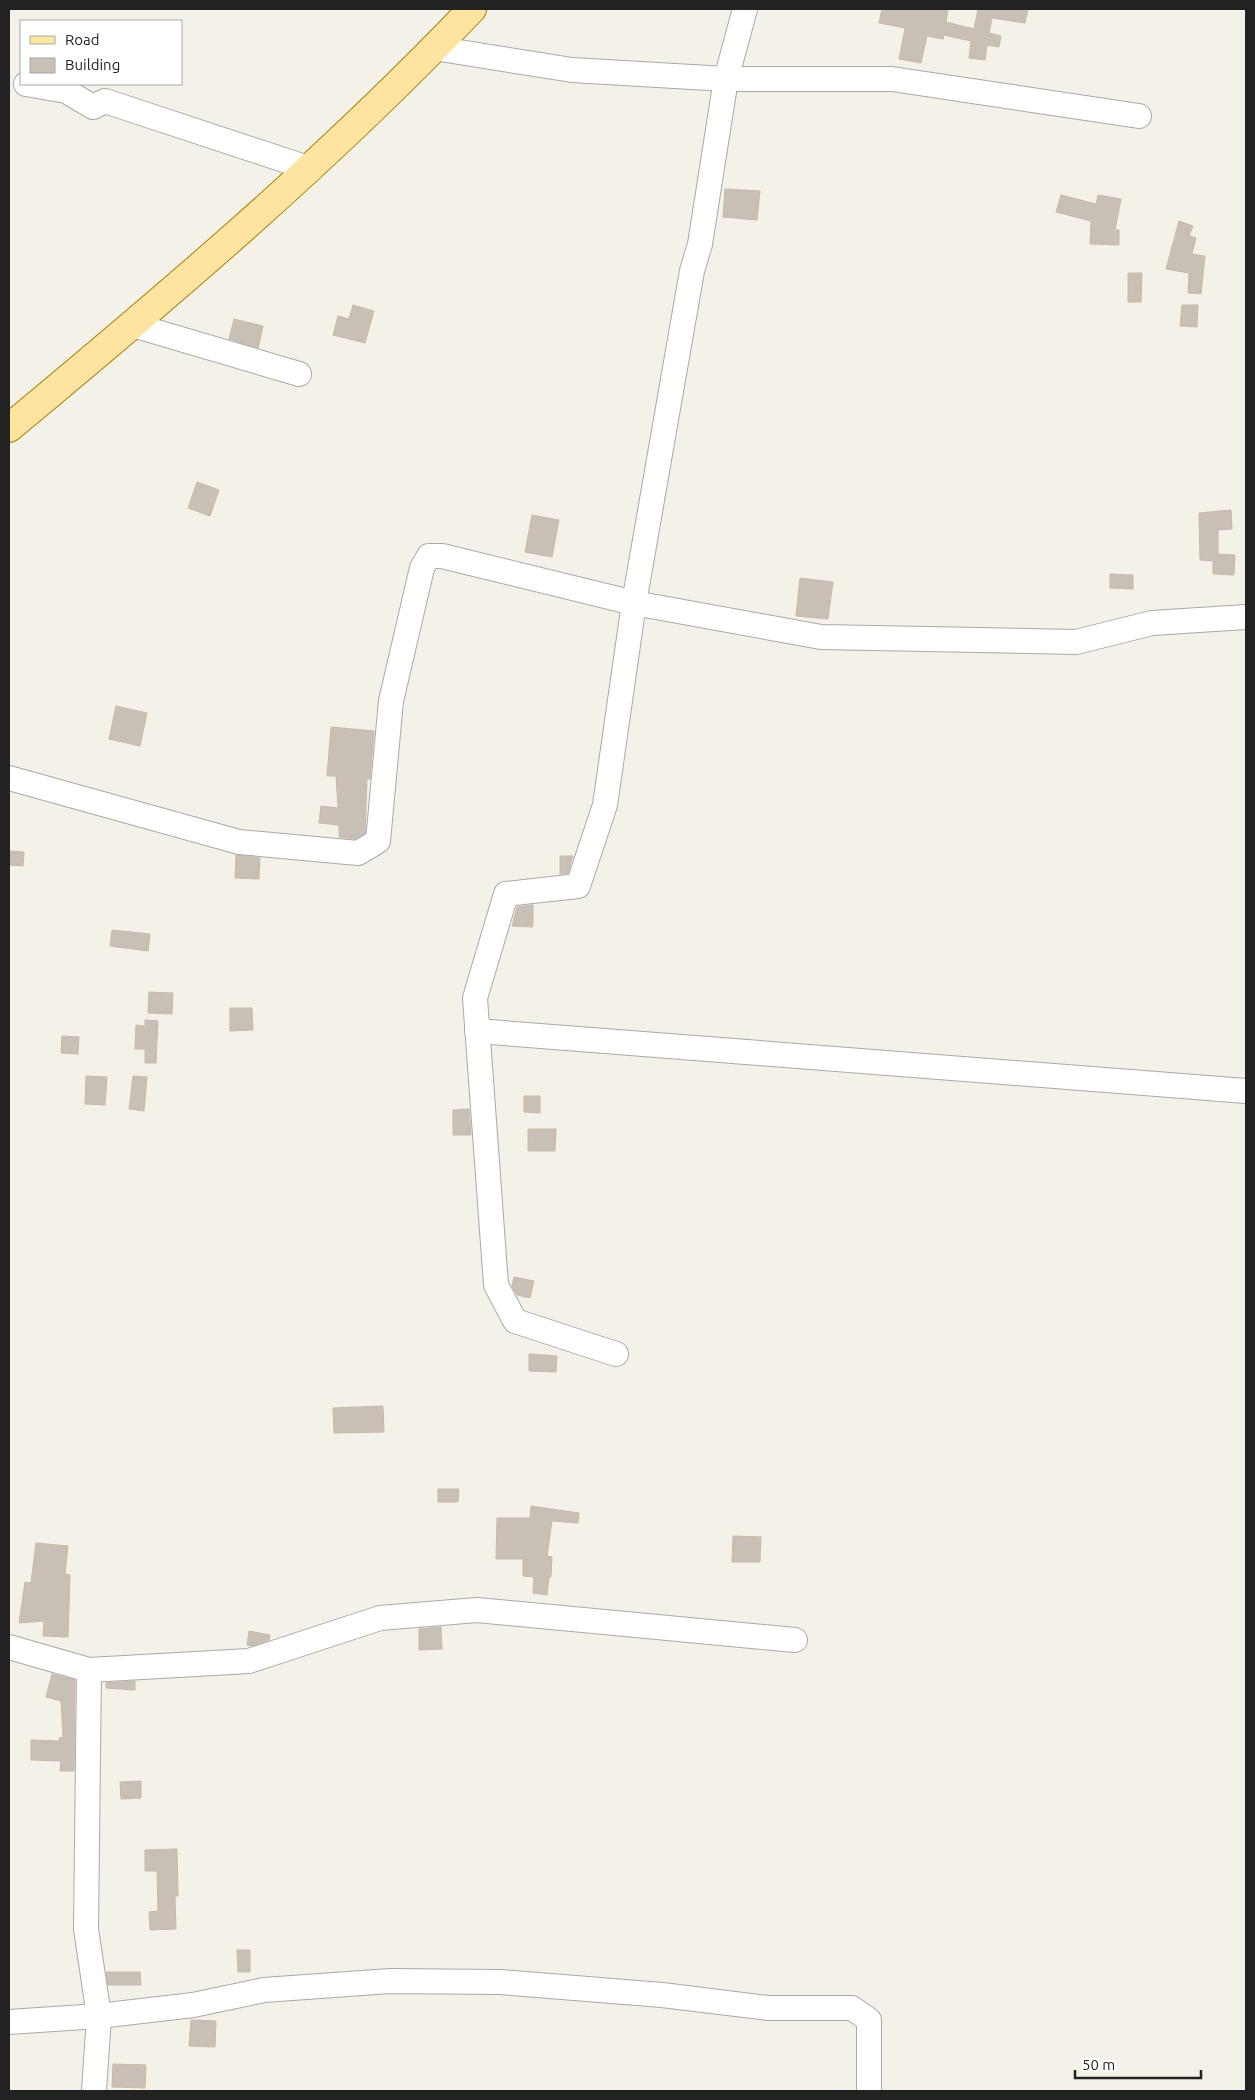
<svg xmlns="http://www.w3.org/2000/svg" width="1255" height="2100" font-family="Ubuntu,sans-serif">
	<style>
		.building { fill: #c8c0b7; stroke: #c6baa9 }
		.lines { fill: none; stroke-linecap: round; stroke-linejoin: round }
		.minor-casing { stroke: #a9a9a9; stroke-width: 26 }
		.major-casing { stroke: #a08200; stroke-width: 30 }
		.minor { stroke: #fff; stroke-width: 24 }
		.major { stroke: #ffe4a1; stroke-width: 28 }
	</style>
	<rect width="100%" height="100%" fill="#f3f1e8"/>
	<g class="building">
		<polygon points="882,9 948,9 946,22 974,29 978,9 1028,9 1025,23 992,18 989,33 1001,36 999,47 987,45 985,60 969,58 971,41 944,35 943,39 927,36 921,63 899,59 905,28 879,23"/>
		<polygon points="725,189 760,191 757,220 723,217"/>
		<polygon points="1061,195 1096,204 1098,195 1121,199 1115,230 1119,230 1119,245 1090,244 1091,221 1056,212"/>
		<polygon points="1179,221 1193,226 1189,236 1196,238 1192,254 1205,256 1201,294 1188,293 1189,273 1166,269"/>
		<polygon points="1128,273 1142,273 1141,302 1128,302"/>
		<polygon points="353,305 374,311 365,343 333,335 338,316 349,319"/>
		<polygon points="1182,305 1198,305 1197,327 1180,326"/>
		<polygon points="234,319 263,326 258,348 229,339"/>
		<polygon points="197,482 219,490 210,516 188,508"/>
		<polygon points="1231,510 1232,529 1218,530 1218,554 1235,555 1234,575 1213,574 1213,561 1200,560 1199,513"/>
		<polygon points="532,515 559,520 552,557 525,552"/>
		<polygon points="1110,574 1133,575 1133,589 1110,588"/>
		<polygon points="800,578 833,582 828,619 796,616"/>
		<polygon points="116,706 147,713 140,746 109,739"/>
		<polygon points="331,727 374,731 370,779 367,779 365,833 355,839 339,837 339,825 319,823 321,806 338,808 336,776 327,776"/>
		<polygon points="9,851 24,852 23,866 9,865"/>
		<polygon points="236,855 260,858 259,879 235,878"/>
		<polygon points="560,856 573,856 568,873 560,874"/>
		<polygon points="533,905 533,927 512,926 517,907"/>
		<polygon points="112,930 150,934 148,951 110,946"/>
		<polygon points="149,992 173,993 172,1014 148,1013"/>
		<polygon points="230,1008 252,1008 253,1030 230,1031"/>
		<polygon points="145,1020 158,1021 156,1063 145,1063 145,1049 135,1049 136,1025 145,1026"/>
		<polygon points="62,1036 79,1037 78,1054 61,1053"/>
		<polygon points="86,1076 107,1077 105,1105 85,1104"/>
		<polygon points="133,1076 147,1077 144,1111 129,1109"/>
		<polygon points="524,1096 540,1096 540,1113 524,1112"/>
		<polygon points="469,1109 471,1135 453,1135 453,1110"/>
		<polygon points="528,1129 556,1129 555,1151 528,1151"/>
		<polygon points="514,1277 534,1281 530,1298 517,1295 512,1286"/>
		<polygon points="529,1354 557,1356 556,1372 529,1371"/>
		<polygon points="383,1406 384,1432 334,1433 333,1408"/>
		<polygon points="438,1489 459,1489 458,1502 438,1502"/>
		<polygon points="531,1506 579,1513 578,1523 552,1521 547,1556 552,1557 551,1577 549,1577 547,1595 533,1593 534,1577 523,1576 523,1559 496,1559 497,1518 530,1518"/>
		<polygon points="733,1536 761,1537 760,1562 732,1562"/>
		<polygon points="36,1543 68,1546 65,1574 70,1575 68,1637 43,1636 44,1621 19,1623 25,1582 31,1583"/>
		<polygon points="441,1627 442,1649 419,1650 419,1629"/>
		<polygon points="249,1631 270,1635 269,1640 252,1646 247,1645"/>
		<polygon points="52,1674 75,1680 74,1771 60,1771 61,1761 31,1760 31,1740 60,1741 59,1738 63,1737 61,1701 46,1697"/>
		<polygon points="135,1681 135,1690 106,1688 106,1683"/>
		<polygon points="141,1781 141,1798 121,1799 120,1782"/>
		<polygon points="177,1849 178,1896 175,1896 176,1929 150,1930 149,1912 158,1911 157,1871 145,1871 145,1850"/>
		<polygon points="237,1950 250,1950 250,1972 238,1972"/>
		<polygon points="106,1972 140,1972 141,1985 108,1985"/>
		<polygon points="191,2020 216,2021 215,2047 189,2046"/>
		<polygon points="113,2064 146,2065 145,2088 112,2087"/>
	</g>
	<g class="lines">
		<defs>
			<g id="minor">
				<polyline points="434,48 572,70 726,79 892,79 1139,116"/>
				<polyline points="26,84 66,91 93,107 105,101 311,169"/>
				<polyline points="133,325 299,374"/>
				<polyline points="9,778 239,842 358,853 378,841 391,701 422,568 429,556 442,556 634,603 821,637 1076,642 1152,623 1246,617"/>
				<polyline points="477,1031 1246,1091"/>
				<polyline points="616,1354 515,1321 496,1285 475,998 506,894 578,886 605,805 634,603 692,271 700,244 726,79 745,9"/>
				<polyline points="9,1647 89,1670"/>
				<polyline points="9,2022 99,2016 193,2005 264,1990 390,1981 500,1982 662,1995 768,2008 852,2008 869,2020 869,2091"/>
				<polyline points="94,2091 99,2016 86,1929 89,1670 249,1661 380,1618 477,1610 795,1640"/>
			</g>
			<path id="major" d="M 9,428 C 169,295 328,160 472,9"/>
		</defs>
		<use href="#minor" class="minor-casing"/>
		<use href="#major" class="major-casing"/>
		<use href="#minor" class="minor"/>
		<use href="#major" class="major"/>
	</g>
	<rect width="1255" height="2100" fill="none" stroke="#222222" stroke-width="20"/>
	<rect x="20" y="20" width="162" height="65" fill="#ffffff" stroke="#a7a7a7"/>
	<rect x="30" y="36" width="25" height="8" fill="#ffe4a1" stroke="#a7a7a7"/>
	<text x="65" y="45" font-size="15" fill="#222222">Road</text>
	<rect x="30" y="58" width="25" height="15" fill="#c8c0b7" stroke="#a7a7a7"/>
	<text x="65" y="70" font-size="15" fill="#222222">Building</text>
	<path d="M1075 2070v8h126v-8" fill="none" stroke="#222222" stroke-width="2.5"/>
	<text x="1082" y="2070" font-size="15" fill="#222222" stroke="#ffffff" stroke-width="4" paint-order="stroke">50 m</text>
</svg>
